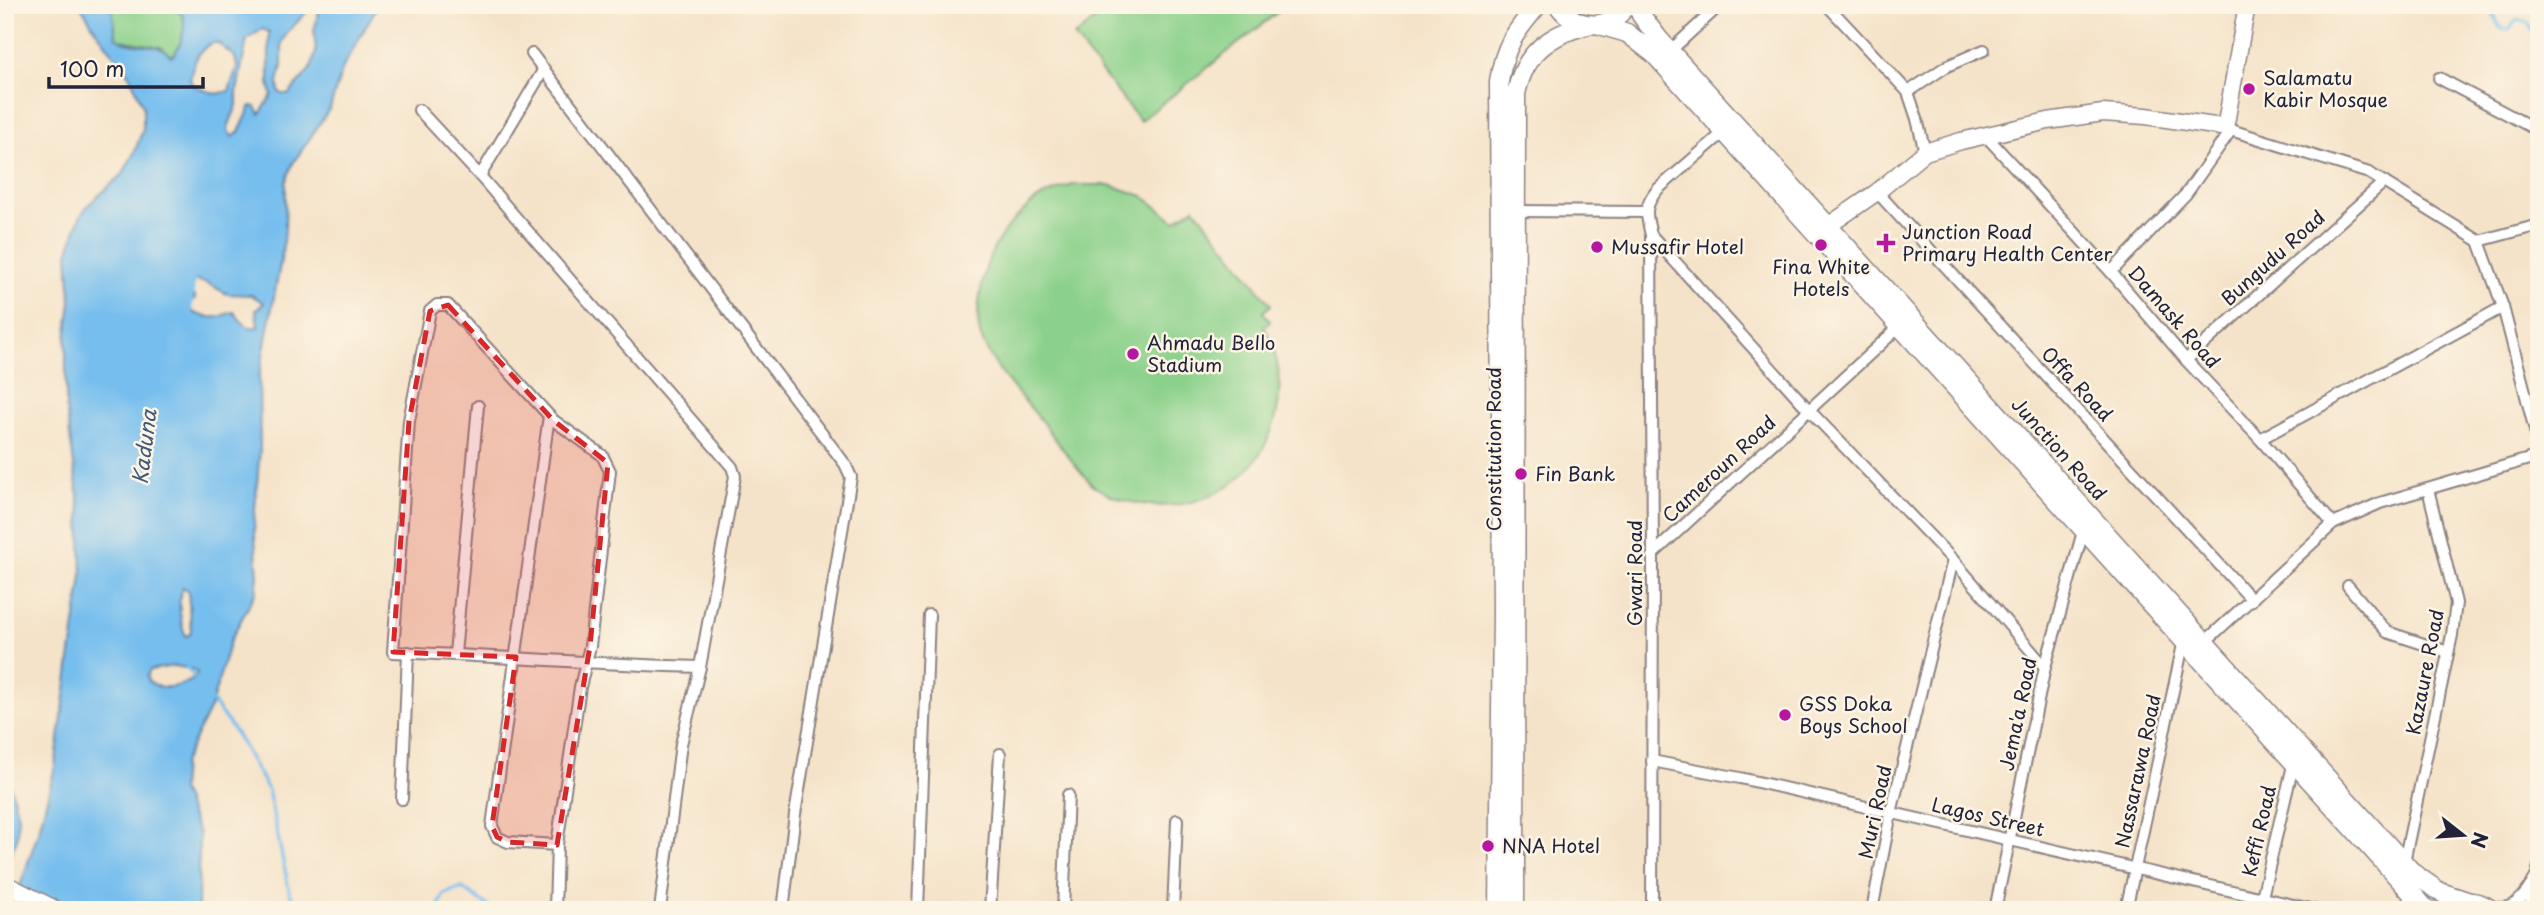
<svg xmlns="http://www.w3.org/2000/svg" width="2544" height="915" font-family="'Playpen Sans',sans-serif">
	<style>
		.green { fill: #8cd18b; stroke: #577a63; stroke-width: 2 }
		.water { fill: #76beee; stroke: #4c7094; stroke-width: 2; fill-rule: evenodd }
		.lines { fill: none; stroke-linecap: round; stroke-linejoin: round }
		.stream { stroke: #76beee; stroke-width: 3.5 }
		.river { stroke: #76beee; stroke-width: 19 }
		.street-casing { stroke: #8c8282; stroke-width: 14 }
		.secondary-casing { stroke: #8c8282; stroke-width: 19 }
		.primary-casing { stroke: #8c8282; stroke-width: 21 }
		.street { stroke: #fff; stroke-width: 10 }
		.secondary { stroke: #fff; stroke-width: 16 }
		.primary { stroke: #fff; stroke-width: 18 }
		.marked { fill: #d62828; fill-opacity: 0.2; stroke: #d62828; stroke-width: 5; stroke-dasharray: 14 9; stroke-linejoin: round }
		.poi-dot { fill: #b5179e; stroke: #fcf5e5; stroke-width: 2.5 }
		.labels { text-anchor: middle; stroke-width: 5; stroke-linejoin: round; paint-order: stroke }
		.poi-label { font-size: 19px; fill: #22223b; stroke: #fcf5e5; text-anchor: start }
		.street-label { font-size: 19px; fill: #22223b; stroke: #fcf5e5 }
		.water-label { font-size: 21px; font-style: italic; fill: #3f597a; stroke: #fcf5e5 }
	</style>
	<rect width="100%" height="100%" fill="#fcf5e5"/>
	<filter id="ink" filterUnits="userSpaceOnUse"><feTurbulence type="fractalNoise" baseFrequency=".0143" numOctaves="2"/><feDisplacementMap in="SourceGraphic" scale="14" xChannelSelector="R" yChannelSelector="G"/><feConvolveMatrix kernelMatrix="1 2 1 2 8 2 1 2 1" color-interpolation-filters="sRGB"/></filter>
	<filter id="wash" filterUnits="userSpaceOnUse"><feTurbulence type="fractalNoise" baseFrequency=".00686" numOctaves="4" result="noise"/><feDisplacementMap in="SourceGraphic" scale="28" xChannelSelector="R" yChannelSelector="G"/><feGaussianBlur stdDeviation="1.57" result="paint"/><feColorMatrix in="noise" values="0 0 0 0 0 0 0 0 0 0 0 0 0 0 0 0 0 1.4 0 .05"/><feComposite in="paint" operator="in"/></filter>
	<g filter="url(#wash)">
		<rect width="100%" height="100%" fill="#f5e3c9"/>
		<g class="green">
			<path d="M 114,5 L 170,5 C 192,15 185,38 174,55 L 171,56 L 161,47 L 120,40 L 116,37 L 112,9 Z"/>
			<polygon points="1113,5 1281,5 1283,8 1140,121 1074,37"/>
			<path d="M 1073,185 L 1110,185 L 1143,196 L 1175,221 L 1194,207 L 1271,305 L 1263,312 L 1270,321 L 1264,326 C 1285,367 1285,412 1261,452 C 1228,507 1151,521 1097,488 C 1084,480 1052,434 1040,419 C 1019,394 993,368 981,337 C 977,325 978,307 980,295 C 985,259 998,232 1026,209 C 1031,204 1037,199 1043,196 C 1052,191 1063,188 1073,185 Z"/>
		</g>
		<g class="water">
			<path d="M 80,5 L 114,5 L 112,9 L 116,37 C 134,51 154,38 171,56 L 174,55 C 182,42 186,30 183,15 L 170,5 L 313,5 L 287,33 L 282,43 L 282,66 L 278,82 L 279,91 L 282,94 L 289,94 L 311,68 L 316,52 L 314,31 L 319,11 L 318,5 L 378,5 L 343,67 L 330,108 L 292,165 L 286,182 L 285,229 L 282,254 L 259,377 L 260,448 L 254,522 L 258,577 L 256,592 L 230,641 L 211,706 L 183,763 L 181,790 L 199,834 L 198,910 L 12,910 L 39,830 L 55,767 L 82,575 L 80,509 L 66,407 L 66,339 L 71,302 L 68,254 L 80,217 L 88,205 L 123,174 L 135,151 L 143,129 L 143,106 L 131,78 L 97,32 ZM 263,29 L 269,32 L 269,83 L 272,95 L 260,114 L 256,107 L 251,106 L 239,132 L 233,137 L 229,133 L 228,127 L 237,105 L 237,91 L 247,39 ZM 212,43 L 218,43 L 235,57 L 237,67 L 229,91 L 216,94 L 196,87 L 190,81 C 192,65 197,50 212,43 ZM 186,279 L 207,283 L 227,294 L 251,295 L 264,303 L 256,310 L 258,327 C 245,330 241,320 234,312 C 227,312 225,316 218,317 C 206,318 192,315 186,305 L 195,299 L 195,296 L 178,294 L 176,290 ZM 183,587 L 188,590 L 191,631 L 189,635 L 186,636 C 180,625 177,599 183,587 ZM 174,666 L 192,669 L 197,673 L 195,678 C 181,687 164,691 149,682 L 147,676 L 150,670 Z"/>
			<polygon points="5,763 18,817 17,839 5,867"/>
		</g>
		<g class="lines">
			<g class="stream">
				<polyline points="2493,13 2500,28 2509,29 2517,20 2527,22 2539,40"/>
				<polyline points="186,666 196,679"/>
				<polyline points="211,700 235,732 268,790 290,894 300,910"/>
				<polyline points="437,910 444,894 462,888 494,910"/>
			</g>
			<polyline class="river" points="182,318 188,254"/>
		</g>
	</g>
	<g filter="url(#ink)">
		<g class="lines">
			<defs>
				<g id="street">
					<polyline points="1827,5 1908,92 1917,119 1925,152"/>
					<polyline points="1670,51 1720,5"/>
					<polyline points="532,54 845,464 851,477 795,814 783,910"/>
					<polyline points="2439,78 2539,131"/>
					<polyline points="1908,92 1947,66 1984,50"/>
					<polyline points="419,110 480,176 732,467 735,476 700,667 681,744 660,910"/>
					<polyline points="2221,127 2369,173 2479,241"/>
					<polyline points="1986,136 2111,272 2186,360 2260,439 2333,524"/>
					<polyline points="480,176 544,69"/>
					<polyline points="1877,192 2252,600"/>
					<polyline points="1515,211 1645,212"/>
					<polyline points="1651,235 1808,409 1953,560 2045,667"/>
					<polyline points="2479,241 2503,307 2539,446"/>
					<polyline points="2479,241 2539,225"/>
					<polyline points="2111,272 2186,194 2231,130"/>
					<polyline points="2186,360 2384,182"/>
					<polyline points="549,416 492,826 497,837 508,842 557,845"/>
					<polyline points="2260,439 2503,307"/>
					<polyline points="1653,554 1899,327"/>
					<polyline points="2348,586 2387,632 2448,652"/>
					<polyline points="2206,641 2333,524 2380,503 2539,456"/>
					<polyline points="455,654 478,406"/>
					<polyline points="1652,761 1740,778 2315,910"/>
					<polyline points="402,799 408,652"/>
					<polyline points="2404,862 2452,635 2456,603 2428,489"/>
					<path d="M 2488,906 C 2513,914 2525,897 2536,877"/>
					<path d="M 555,910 L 557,845 L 580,687 L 590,646 L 610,471 L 602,455 L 553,420 L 448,305 L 437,305 L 430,311 L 409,421 L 393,652 C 496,656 597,664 700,667"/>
					<polyline points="918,910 929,615"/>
					<polyline points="990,910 1000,754"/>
					<polyline points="1063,910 1068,795"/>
					<polyline points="1173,910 1177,820"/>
					<path d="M 1652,910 L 1653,554 L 1651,235 C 1646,214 1643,207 1658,189 L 1723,133"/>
					<polyline points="1872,910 1891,813 1953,560"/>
					<polyline points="1995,910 2045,667 2084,528"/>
					<polyline points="2126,910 2184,640"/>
					<polyline points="2259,910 2294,761"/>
					<polyline points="2529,910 2539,866"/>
				</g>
				<g id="secondary">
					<polyline points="1828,226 1877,192 1925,152 1961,141 2048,121 2103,113 2146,116 2221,127 2226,123 2247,5"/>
					<polyline points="5,884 57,910"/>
					<polyline points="5,902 20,910"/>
				</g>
				<g id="primary">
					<path d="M 1558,5 C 1576,30 1609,32 1627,5"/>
					<polyline points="1638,5 1641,15 1658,38 2413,873 2440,892 2467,901"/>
					<polyline points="1600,25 1627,33 1654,54 2427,910"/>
					<path d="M 1499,910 L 1502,610 L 1499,82 C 1504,46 1515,32 1538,5"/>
					<path d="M 1515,910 L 1516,94 C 1524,54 1548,35 1587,25"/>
					<path d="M 2443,910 C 2460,900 2475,898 2492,910"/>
				</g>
			</defs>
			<use href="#street" class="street-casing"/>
			<use href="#secondary" class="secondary-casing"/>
			<use href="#primary" class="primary-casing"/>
			<use href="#street" class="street"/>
			<use href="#secondary" class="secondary"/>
			<use href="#primary" class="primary"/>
		</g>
	</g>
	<path class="marked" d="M 448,305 L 553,420 L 608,463 L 590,646 L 557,845 L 508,842 L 497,837 L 492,826 L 516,657 L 393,652 L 409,421 L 430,311 Z"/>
	<g class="poi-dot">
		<circle cx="2249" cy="89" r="7"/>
		<path d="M1882.5 232.5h7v7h7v7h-7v7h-7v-7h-7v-7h7z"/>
		<circle cx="1821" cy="245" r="7"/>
		<circle cx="1597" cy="247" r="7"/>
		<circle cx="1133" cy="354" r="7"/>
		<circle cx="1521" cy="474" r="7"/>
		<circle cx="1785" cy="715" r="7"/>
		<circle cx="1488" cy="846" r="7"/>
	</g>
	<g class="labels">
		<g class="poi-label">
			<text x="2263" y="85">Salamatu<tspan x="2263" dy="22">Kabir Mosque</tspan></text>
			<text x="1902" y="239">Junction Road<tspan x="1902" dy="22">Primary Health Center</tspan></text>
			<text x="1611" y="254">Mussafir Hotel</text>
			<text x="1821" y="274" text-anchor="middle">Fina White<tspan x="1821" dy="22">Hotels</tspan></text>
			<text x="1147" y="350">Ahmadu Bello<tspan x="1147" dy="22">Stadium</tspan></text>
			<text x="1535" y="481">Fin Bank</text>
			<text x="1799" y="711">GSS Doka<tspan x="1799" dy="22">Boys School</tspan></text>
			<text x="1502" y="853">NNA Hotel</text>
		</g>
		<g class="street-label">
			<text transform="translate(2273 258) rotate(-42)" y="7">Bungudu Road</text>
			<text transform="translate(2174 317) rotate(49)" y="7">Damask Road</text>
			<text transform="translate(2077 384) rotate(47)" y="7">Offa Road</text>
			<text transform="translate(1494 449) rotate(-90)" y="7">Constitution Road</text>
			<text transform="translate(2059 449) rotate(48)" y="7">Junction Road</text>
			<text transform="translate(1719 469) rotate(-43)" y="7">Cameroun Road</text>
			<text transform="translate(1635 573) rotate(-90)" y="7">Gwari Road</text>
			<text transform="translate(2425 672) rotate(-79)" y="7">Kazaure Road</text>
			<text transform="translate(2018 714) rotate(-78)" y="7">Jema'a Road</text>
			<text transform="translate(2138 771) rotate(-78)" y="7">Nassarawa Road</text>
			<text transform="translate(1875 812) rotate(-78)" y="7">Muri Road</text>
			<text transform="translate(1988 817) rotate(13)" y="7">Lagos Street</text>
			<text transform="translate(2259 831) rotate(-77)" y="7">Keffi Road</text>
		</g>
		<g class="water-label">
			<text transform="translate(145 447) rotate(-83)" y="7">Kaduna</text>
		</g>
	</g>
	<rect width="2544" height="915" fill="none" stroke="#fcf5e5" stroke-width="28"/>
	<g transform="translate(2463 835) rotate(107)" stroke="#fcf5e5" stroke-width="5" paint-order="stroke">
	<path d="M0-5L12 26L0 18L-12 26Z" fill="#22223b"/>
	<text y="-10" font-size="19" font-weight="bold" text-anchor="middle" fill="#22223b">N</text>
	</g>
	<path d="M49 77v10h154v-10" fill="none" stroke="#22223b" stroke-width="3.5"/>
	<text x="60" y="77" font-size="21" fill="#22223b" stroke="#fcf5e5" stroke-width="5" paint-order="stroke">100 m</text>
</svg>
